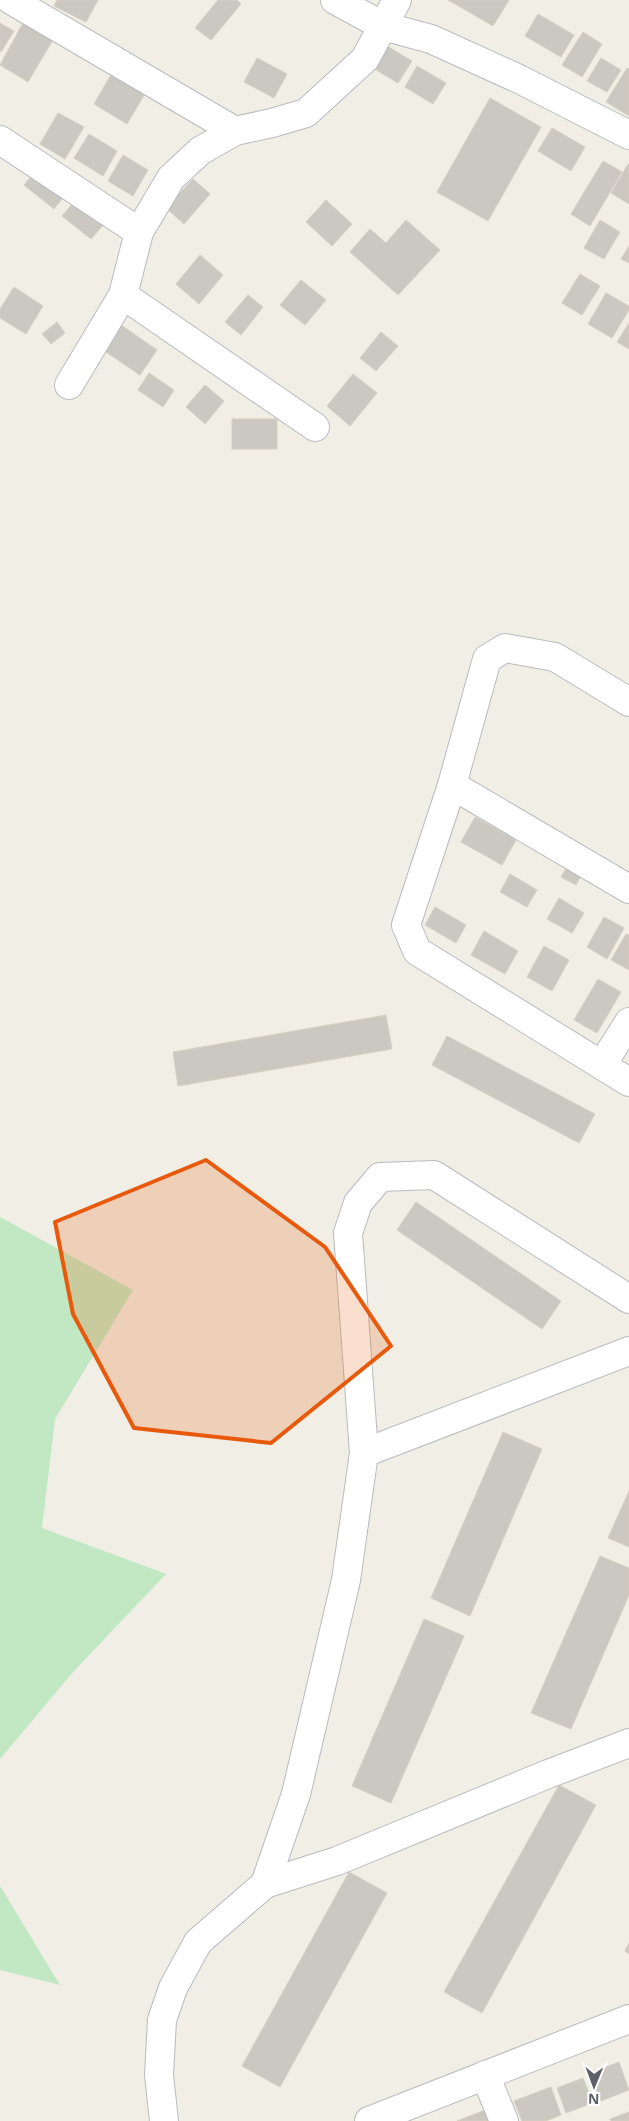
<svg xmlns="http://www.w3.org/2000/svg" width="629" height="2121" font-family="'Noto Sans',sans-serif">
	<style>
		.green { fill: #c1e8c2 }
		.building { fill: #cbc8c2; stroke: #d5d0c3 }
		.lines { fill: none; stroke-linecap: round; stroke-linejoin: round }
		.minor-casing { stroke: #b8bbbf; stroke-width: 30 }
		.minor { stroke: #fff; stroke-width: 28 }
		.marked { fill: #e8590c; fill-opacity: 0.2; stroke: #e8590c; stroke-width: 4; stroke-linejoin: round }
	</style>
	<rect width="100%" height="100%" fill="#f0eee5"/>
	<g class="green">
		<polygon points="0,1217 133,1290 55,1419 42,1528 166,1574 74,1671 0,1759"/>
		<polygon points="0,1886 60,1985 0,1970"/>
	</g>
	<g class="building">
		<polygon points="57,0 98,0 86,22 54,6"/>
		<polygon points="218,0 237,0 241,4 211,40 195,28"/>
		<polygon points="448,0 509,0 493,26"/>
		<polygon points="538,14 574,35 561,57 525,36"/>
		<polygon points="24,21 54,38 28,82 0,65"/>
		<polygon points="0,23 14,31 1,52 0,51"/>
		<polygon points="583,32 602,44 582,77 562,65"/>
		<polygon points="387,46 412,61 398,83 373,68"/>
		<polygon points="257,58 287,74 274,98 244,82"/>
		<polygon points="601,58 621,70 607,92 587,81"/>
		<polygon points="417,66 446,83 433,104 405,87"/>
		<polygon points="627,68 629,69 629,116 606,102"/>
		<polygon points="112,73 146,92 127,124 94,104"/>
		<polygon points="490,98 541,127 488,221 437,192"/>
		<polygon points="58,113 84,127 65,159 40,144"/>
		<polygon points="552,128 585,147 571,171 538,151"/>
		<polygon points="89,134 117,151 103,176 74,158"/>
		<polygon points="123,155 148,170 133,196 108,181"/>
		<polygon points="603,161 622,172 590,226 571,214"/>
		<polygon points="628,164 629,165 629,204 611,193"/>
		<polygon points="36,170 66,194 54,209 24,185"/>
		<polygon points="193,179 210,194 184,224 166,208"/>
		<polygon points="76,200 104,224 91,239 62,216"/>
		<polygon points="326,200 352,224 332,246 306,222"/>
		<polygon points="406,220 440,250 398,295 350,252 370,229 386,243"/>
		<polygon points="600,220 620,232 604,259 584,248"/>
		<polygon points="629,246 629,263 621,259"/>
		<polygon points="200,255 223,275 199,304 176,284"/>
		<polygon points="580,274 600,286 582,315 562,303"/>
		<polygon points="301,280 326,300 305,325 280,305"/>
		<polygon points="14,287 43,306 26,334 0,318 0,309"/>
		<polygon points="606,293 629,306 629,310 612,338 588,324"/>
		<polygon points="248,295 263,307 241,335 225,322"/>
		<polygon points="57,322 65,333 51,344 42,334"/>
		<polygon points="629,323 629,349 617,342"/>
		<polygon points="121,325 157,350 140,375 103,350"/>
		<polygon points="381,332 398,346 376,371 360,358"/>
		<polygon points="149,373 174,390 163,407 138,390"/>
		<polygon points="353,374 377,393 350,426 327,406"/>
		<polygon points="205,385 224,401 205,424 186,407"/>
		<rect x="232" y="419" width="45" height="30"/>
		<polygon points="475,817 516,840 502,865 461,842"/>
		<polygon points="569,864 583,872 576,885 561,877"/>
		<polygon points="510,874 537,890 527,907 500,892"/>
		<polygon points="559,898 584,913 572,933 547,919"/>
		<polygon points="435,907 466,925 456,943 425,925"/>
		<polygon points="604,917 624,928 607,959 587,947"/>
		<polygon points="484,931 518,951 505,974 471,955"/>
		<polygon points="626,934 629,935 629,970 611,960"/>
		<polygon points="544,946 569,960 552,991 527,977"/>
		<polygon points="598,979 621,992 597,1033 574,1020"/>
		<polygon points="386,1015 392,1049 178,1086 173,1052"/>
		<polygon points="447,1036 595,1114 579,1143 432,1065"/>
		<polygon points="416,1202 561,1301 542,1329 397,1230"/>
		<polygon points="503,1432 542,1449 470,1616 431,1598"/>
		<polygon points="629,1491 629,1547 608,1538"/>
		<polygon points="600,1556 629,1568 629,1595 571,1729 531,1713"/>
		<polygon points="424,1619 464,1636 391,1803 352,1786"/>
		<polygon points="559,1785 596,1805 482,2013 444,1992"/>
		<polygon points="349,1872 387,1893 280,2087 242,2066"/>
		<polygon points="629,1943 629,1954 625,1951"/>
		<polygon points="619,2062 629,2090 601,2101 590,2073"/>
		<polygon points="583,2078 593,2103 566,2113 557,2088"/>
		<polygon points="551,2087 561,2115 546,2121 522,2121 514,2101"/>
		<polygon points="488,2109 492,2121 457,2121"/>
		<polygon points="629,2112 629,2121 611,2121 610,2119"/>
	</g>
	<g class="lines">
		<defs>
			<g id="minor">
				<polyline points="11,0 235,131"/>
				<polyline points="335,0 383,26 431,39 519,79 629,135"/>
				<polyline points="0,140 139,232"/>
				<polyline points="123,295 315,427"/>
				<polyline points="69,385 123,295 139,232 171,178 200,151 235,131 272,123 306,113 365,59 397,0"/>
				<polyline points="629,702 555,657 505,648 487,659 452,785 406,925 417,951 629,1082"/>
				<polyline points="452,785 629,889"/>
				<polyline points="602,1065 629,1022"/>
				<polyline points="364,1453 629,1351"/>
				<polyline points="265,1884 337,1861 548,1774 629,1743"/>
				<polyline points="485,2075 504,2121"/>
				<polyline points="164,2121 159,2075 162,2020 173,1988 198,1942 265,1884 296,1794 346,1580 364,1453 348,1233 358,1203 380,1177 434,1175 629,1299"/>
				<polyline points="369,2121 629,2019"/>
			</g>
		</defs>
		<use href="#minor" class="minor-casing"/>
		<use href="#minor" class="minor"/>
	</g>
	<path class="marked" d="M 206,1160 L 325,1247 L 391,1346 L 271,1443 L 134,1428 L 73,1314 L 55,1222 Z"/>
	<g transform="translate(594 2086) rotate(181)" stroke="#ffffff" stroke-width="4" paint-order="stroke">
	<path d="M0-4L9 19L0 12L-9 19Z" fill="#5d6166"/>
	<text y="-8" font-size="14" font-weight="bold" text-anchor="middle" fill="#5d6166">N</text>
	</g>
</svg>
